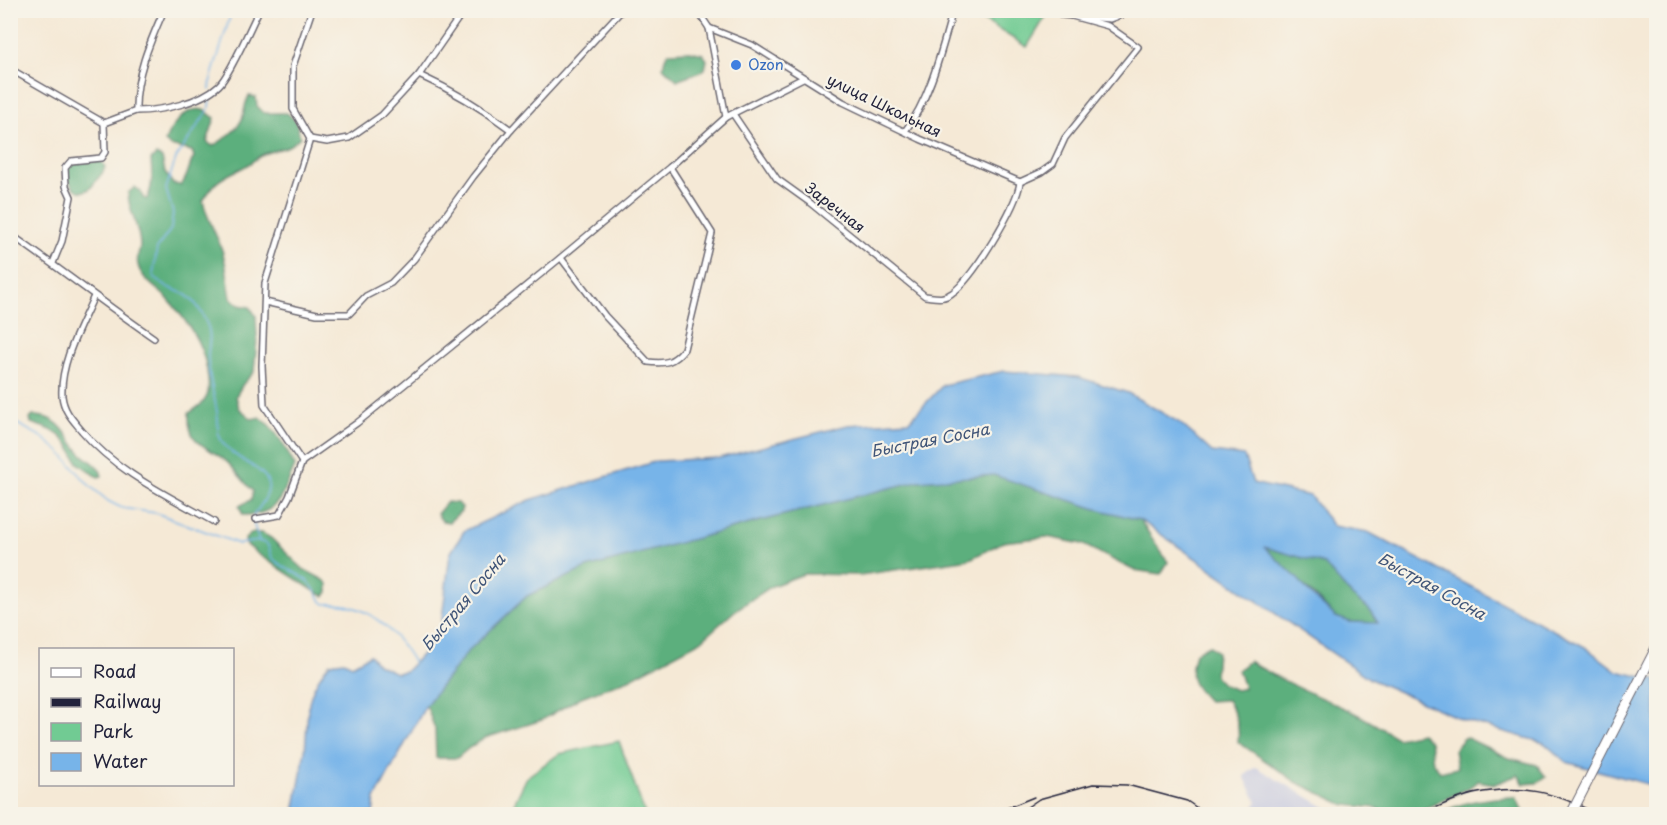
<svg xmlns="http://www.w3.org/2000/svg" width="1667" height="825" font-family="'Playpen Sans',sans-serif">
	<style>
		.industrial { fill: #bfc2dd }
		.green { fill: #71cb93; stroke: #4a7667; stroke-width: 1.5 }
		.forest { fill: #5caf7d; stroke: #3f685c; stroke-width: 1.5 }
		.water { fill: #77b4e9; stroke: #4c6b92; stroke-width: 1.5; fill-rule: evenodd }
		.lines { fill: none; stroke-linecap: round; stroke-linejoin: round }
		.stream { stroke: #77b4e9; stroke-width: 1.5 }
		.minor-casing { stroke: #6c6871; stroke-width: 8 }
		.minor { stroke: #fff; stroke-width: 5 }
		.rail { stroke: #22223b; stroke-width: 1.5 }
		.trunk-bridge-casing { stroke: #6c6871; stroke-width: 11; stroke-linecap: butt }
		.trunk-bridge { stroke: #fff; stroke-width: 9 }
		.shop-dot { fill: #3f7fe0; stroke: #f7f3e8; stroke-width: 2 }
		.labels { text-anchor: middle; stroke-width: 4.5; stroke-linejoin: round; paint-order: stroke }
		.shop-label { font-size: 15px; fill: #366cbe; stroke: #f7f3e8; text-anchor: start }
		.street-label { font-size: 15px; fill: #22223b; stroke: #f7f3e8 }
		.water-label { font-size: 16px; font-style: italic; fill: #405578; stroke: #f7f3e8 }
	</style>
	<rect width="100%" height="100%" fill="#f7f3e8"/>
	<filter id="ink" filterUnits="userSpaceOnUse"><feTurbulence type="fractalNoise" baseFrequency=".0167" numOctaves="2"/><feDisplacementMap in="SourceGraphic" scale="12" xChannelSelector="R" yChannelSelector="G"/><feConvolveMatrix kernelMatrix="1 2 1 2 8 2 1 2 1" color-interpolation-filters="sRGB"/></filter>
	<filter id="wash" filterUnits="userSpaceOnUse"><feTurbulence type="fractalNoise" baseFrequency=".008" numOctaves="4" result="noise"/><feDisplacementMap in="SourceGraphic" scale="24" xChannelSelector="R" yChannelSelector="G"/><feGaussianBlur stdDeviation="1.35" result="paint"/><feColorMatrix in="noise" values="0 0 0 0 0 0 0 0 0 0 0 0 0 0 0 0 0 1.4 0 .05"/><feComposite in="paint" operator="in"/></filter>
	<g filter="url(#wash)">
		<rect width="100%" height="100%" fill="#f5e9d6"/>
		<polygon class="industrial" points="1256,767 1332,811 1334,814 1250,814 1257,802 1244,776"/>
		<g class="green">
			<polygon points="968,11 1037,11 1046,16 1027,47"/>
			<polygon points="619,741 645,814 509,814 527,777 559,754"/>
		</g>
		<g class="forest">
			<path d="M 690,51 L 703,54 L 707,60 L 705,69 C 696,75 686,75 677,80 L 663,67 L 665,58 L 669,52 Z"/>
			<path d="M 249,96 L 256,97 L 257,106 L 264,113 L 287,113 L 296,121 L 300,137 C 287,152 277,147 262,155 C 255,159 249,165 242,168 C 221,178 216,180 203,201 C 207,219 216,233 222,250 C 227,266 228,282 231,298 L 239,305 L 250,307 L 256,316 L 257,339 L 254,372 L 243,384 L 236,396 L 239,408 L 252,419 L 260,417 C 277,430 285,448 295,466 C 282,495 279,516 243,515 L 239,506 L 251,500 L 253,491 C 244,482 236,471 227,462 C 207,444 187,447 189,413 C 209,401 211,394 207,371 C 203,343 186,320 168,299 C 158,289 141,279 138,265 C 136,259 139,252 140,246 C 140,227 128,211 128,193 L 135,187 L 141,192 L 143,198 L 147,199 C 153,187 152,173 151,160 L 156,155 L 162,158 L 165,172 L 173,184 L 181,185 C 189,176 188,166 194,157 L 192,151 L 170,146 L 165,142 C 169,129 186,105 203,110 C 207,111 211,116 215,118 L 207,142 L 213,146 C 223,140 237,131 242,119 C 245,111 244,104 249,96 Z"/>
			<path d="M 101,161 L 105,166 C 104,174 99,176 95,182 C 79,208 59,173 72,165 C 78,161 93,162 101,161 Z"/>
			<path d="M 33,416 C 60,415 66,436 80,452 C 87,460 100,464 102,476 L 98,477 L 78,463 L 69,445 L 59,435 L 51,430 L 31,423 L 30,419 Z"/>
			<polygon points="994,475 1093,508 1140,520 1168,562 1161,574 1133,570 1082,544 1047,537 1003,542 970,559 860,575 804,574 772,586 737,609 701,641 629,679 581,697 542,720 485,738 469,748 457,758 436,758 435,729 426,705 468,651 527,596 586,568 760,521 917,481"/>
			<polygon points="447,502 457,503 462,507 461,511 449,522 442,521 437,514"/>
			<polygon points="252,533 262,533 271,538 303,569 324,580 328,584 328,592 325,596 319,594 259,555 246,544 245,539"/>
			<polygon points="1263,546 1324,564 1352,596 1369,609 1378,623 1350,622 1336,617"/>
			<path d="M 1209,645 L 1217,652 L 1215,676 L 1222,684 L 1236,690 L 1244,688 L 1238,670 L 1249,661 C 1279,680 1311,693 1344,708 C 1363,716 1380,727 1397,738 L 1421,733 L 1430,741 L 1433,762 L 1440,772 L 1457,768 L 1454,750 L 1465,737 L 1509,758 L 1537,765 L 1546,777 L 1537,783 L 1524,784 L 1518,775 L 1495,784 L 1478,781 L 1467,789 L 1413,814 L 1384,814 L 1378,808 L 1345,805 L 1296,782 L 1238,742 C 1240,725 1236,714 1227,700 L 1208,701 C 1190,682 1188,679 1195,653 Z"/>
			<path d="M 1516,797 L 1524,814 L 1439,814 C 1464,800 1488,798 1516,797 Z"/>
		</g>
		<path class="water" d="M 1004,371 L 1078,377 L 1128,393 L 1180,423 L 1212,452 L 1244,456 L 1253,483 L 1310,496 L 1333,526 L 1368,532 L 1585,647 L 1617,671 L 1656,680 L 1656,788 L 1651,785 L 1566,762 L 1544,743 L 1463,720 L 1370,679 L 1140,520 L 1093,508 L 994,475 L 917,481 L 760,521 L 586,568 L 527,596 L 468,651 L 426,705 L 375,799 L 373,814 L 294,814 C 297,793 302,772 305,750 C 309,712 303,695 330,663 L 344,661 L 352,665 L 370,655 L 377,664 L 396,673 L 406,671 L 427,649 L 441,627 L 450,554 L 464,531 L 530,500 L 657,461 L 719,458 L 848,425 L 909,421 L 943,385 ZM 1264,547 L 1324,564 L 1352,596 L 1369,609 L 1378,623 L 1350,622 L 1336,617 L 1313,597 L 1298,579 Z"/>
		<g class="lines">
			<g class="stream">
				<polyline points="210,90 211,79 232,10"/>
				<path d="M 210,95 L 209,109 L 176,158 L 166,189 L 173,213 L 171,229 L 157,248 L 153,275 C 162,287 172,288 184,294 C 194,299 202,312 206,322 C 212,333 209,342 208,354 C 207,373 214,393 217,412 C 219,420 217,428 219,435 C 231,470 297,465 254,514 L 254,525 L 259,541"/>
				<path d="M 10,420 L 42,437 L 60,452 L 89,485 L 108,501 L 122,508 L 156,513 L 239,544 L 259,541 L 267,544 C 270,548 270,553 272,557 C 277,566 299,573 308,581 C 316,589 316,597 325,604 C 367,601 395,631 414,663"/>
			</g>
		</g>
	</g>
	<g filter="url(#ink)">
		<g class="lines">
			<defs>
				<g id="minor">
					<polyline points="697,10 709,28 726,117"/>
					<polyline points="1056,10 1062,15 1074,16"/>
					<polyline points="1086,17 1110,19 1134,10"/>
					<polyline points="709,28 752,45 843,102 920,139 1020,182"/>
					<polyline points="10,69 104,123"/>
					<path d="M 419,75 C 452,90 482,108 511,130"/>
					<path d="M 136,111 C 161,111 200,103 219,85 C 230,75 251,26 259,10"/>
					<path d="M 733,114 L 777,179 L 809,202 L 925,296 C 935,297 943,300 952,293 C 972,280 1018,205 1020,182"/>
					<path d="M 905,131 C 930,100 942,48 953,10"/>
					<polyline points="310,139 327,142 349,138 382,115 419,75 464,10"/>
					<polyline points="1020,182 1042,172 1053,164 1065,138 1138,47 1108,26 1072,16"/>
					<path d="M 10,234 C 59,268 105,304 154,338"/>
					<path d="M 561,258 L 605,316 L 648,362 C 665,364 673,363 684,349 L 712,233 L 670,167"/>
					<path d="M 53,263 L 62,241 L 71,197 L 66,186 L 65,168 L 71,161 L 101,158 L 105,152 L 104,123 L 136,111 C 135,76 150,42 164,10"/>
					<path d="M 94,296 C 81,326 60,362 62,396 C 64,412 73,420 82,431 C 118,473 167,495 214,522"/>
					<polyline points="265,302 317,314 349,314 366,296 391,283 414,259 473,177 511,130 622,10"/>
					<polyline points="302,462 264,405 262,366 265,283 310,139 293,109 293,66 312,10"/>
					<polyline points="256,519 279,515 289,497 302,462 357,423 553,264 670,167 726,117 803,78"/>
				</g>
			</defs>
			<use href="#minor" class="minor-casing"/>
			<use href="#minor" class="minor"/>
			<g class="rail">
				<polyline points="992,814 1034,797"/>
				<polyline points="1017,814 1039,799 1093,784 1127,785 1187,801 1206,814"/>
				<path d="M 1420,814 C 1437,808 1455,798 1473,794 C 1523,783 1553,792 1598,814"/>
			</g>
			<defs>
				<polyline id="trunk-bridge" points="1571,814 1656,648"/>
			</defs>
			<use href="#trunk-bridge" class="trunk-bridge-casing"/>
			<use href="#trunk-bridge" class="trunk-bridge"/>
		</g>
	</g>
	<circle class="shop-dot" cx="736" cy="65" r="6"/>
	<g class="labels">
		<g class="shop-label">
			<text x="748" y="70">Ozon</text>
		</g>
		<g class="street-label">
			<text transform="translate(884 106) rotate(26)" y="5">улица Школьная</text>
			<text transform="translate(835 208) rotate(38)" y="5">Заречная</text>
		</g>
		<g class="water-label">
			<text transform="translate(930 440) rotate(-11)" y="6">Быстрая Сосна</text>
			<text transform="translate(1432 586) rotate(29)" y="6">Быстрая Сосна</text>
			<text transform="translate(463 602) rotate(-50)" y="6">Быстрая Сосна</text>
		</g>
	</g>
	<rect width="1667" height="825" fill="none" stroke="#f7f3e8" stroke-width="36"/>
	<rect x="39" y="648" width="195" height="138" fill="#f7f3e8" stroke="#a29fa3" stroke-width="1.5"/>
	<rect x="51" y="668" width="30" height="9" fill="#ffffff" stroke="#a29fa3" stroke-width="1.5"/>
	<text x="93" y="678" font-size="18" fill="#22223b">Road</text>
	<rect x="51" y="698" width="30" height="9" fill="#22223b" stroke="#a29fa3" stroke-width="1.5"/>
	<text x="93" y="708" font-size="18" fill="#22223b">Railway</text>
	<rect x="51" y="723" width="30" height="18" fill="#71cb93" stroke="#a29fa3" stroke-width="1.5"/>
	<text x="93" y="738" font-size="18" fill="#22223b">Park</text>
	<rect x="51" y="753" width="30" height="18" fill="#77b4e9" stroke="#a29fa3" stroke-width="1.5"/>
	<text x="93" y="768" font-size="18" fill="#22223b">Water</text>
</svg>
